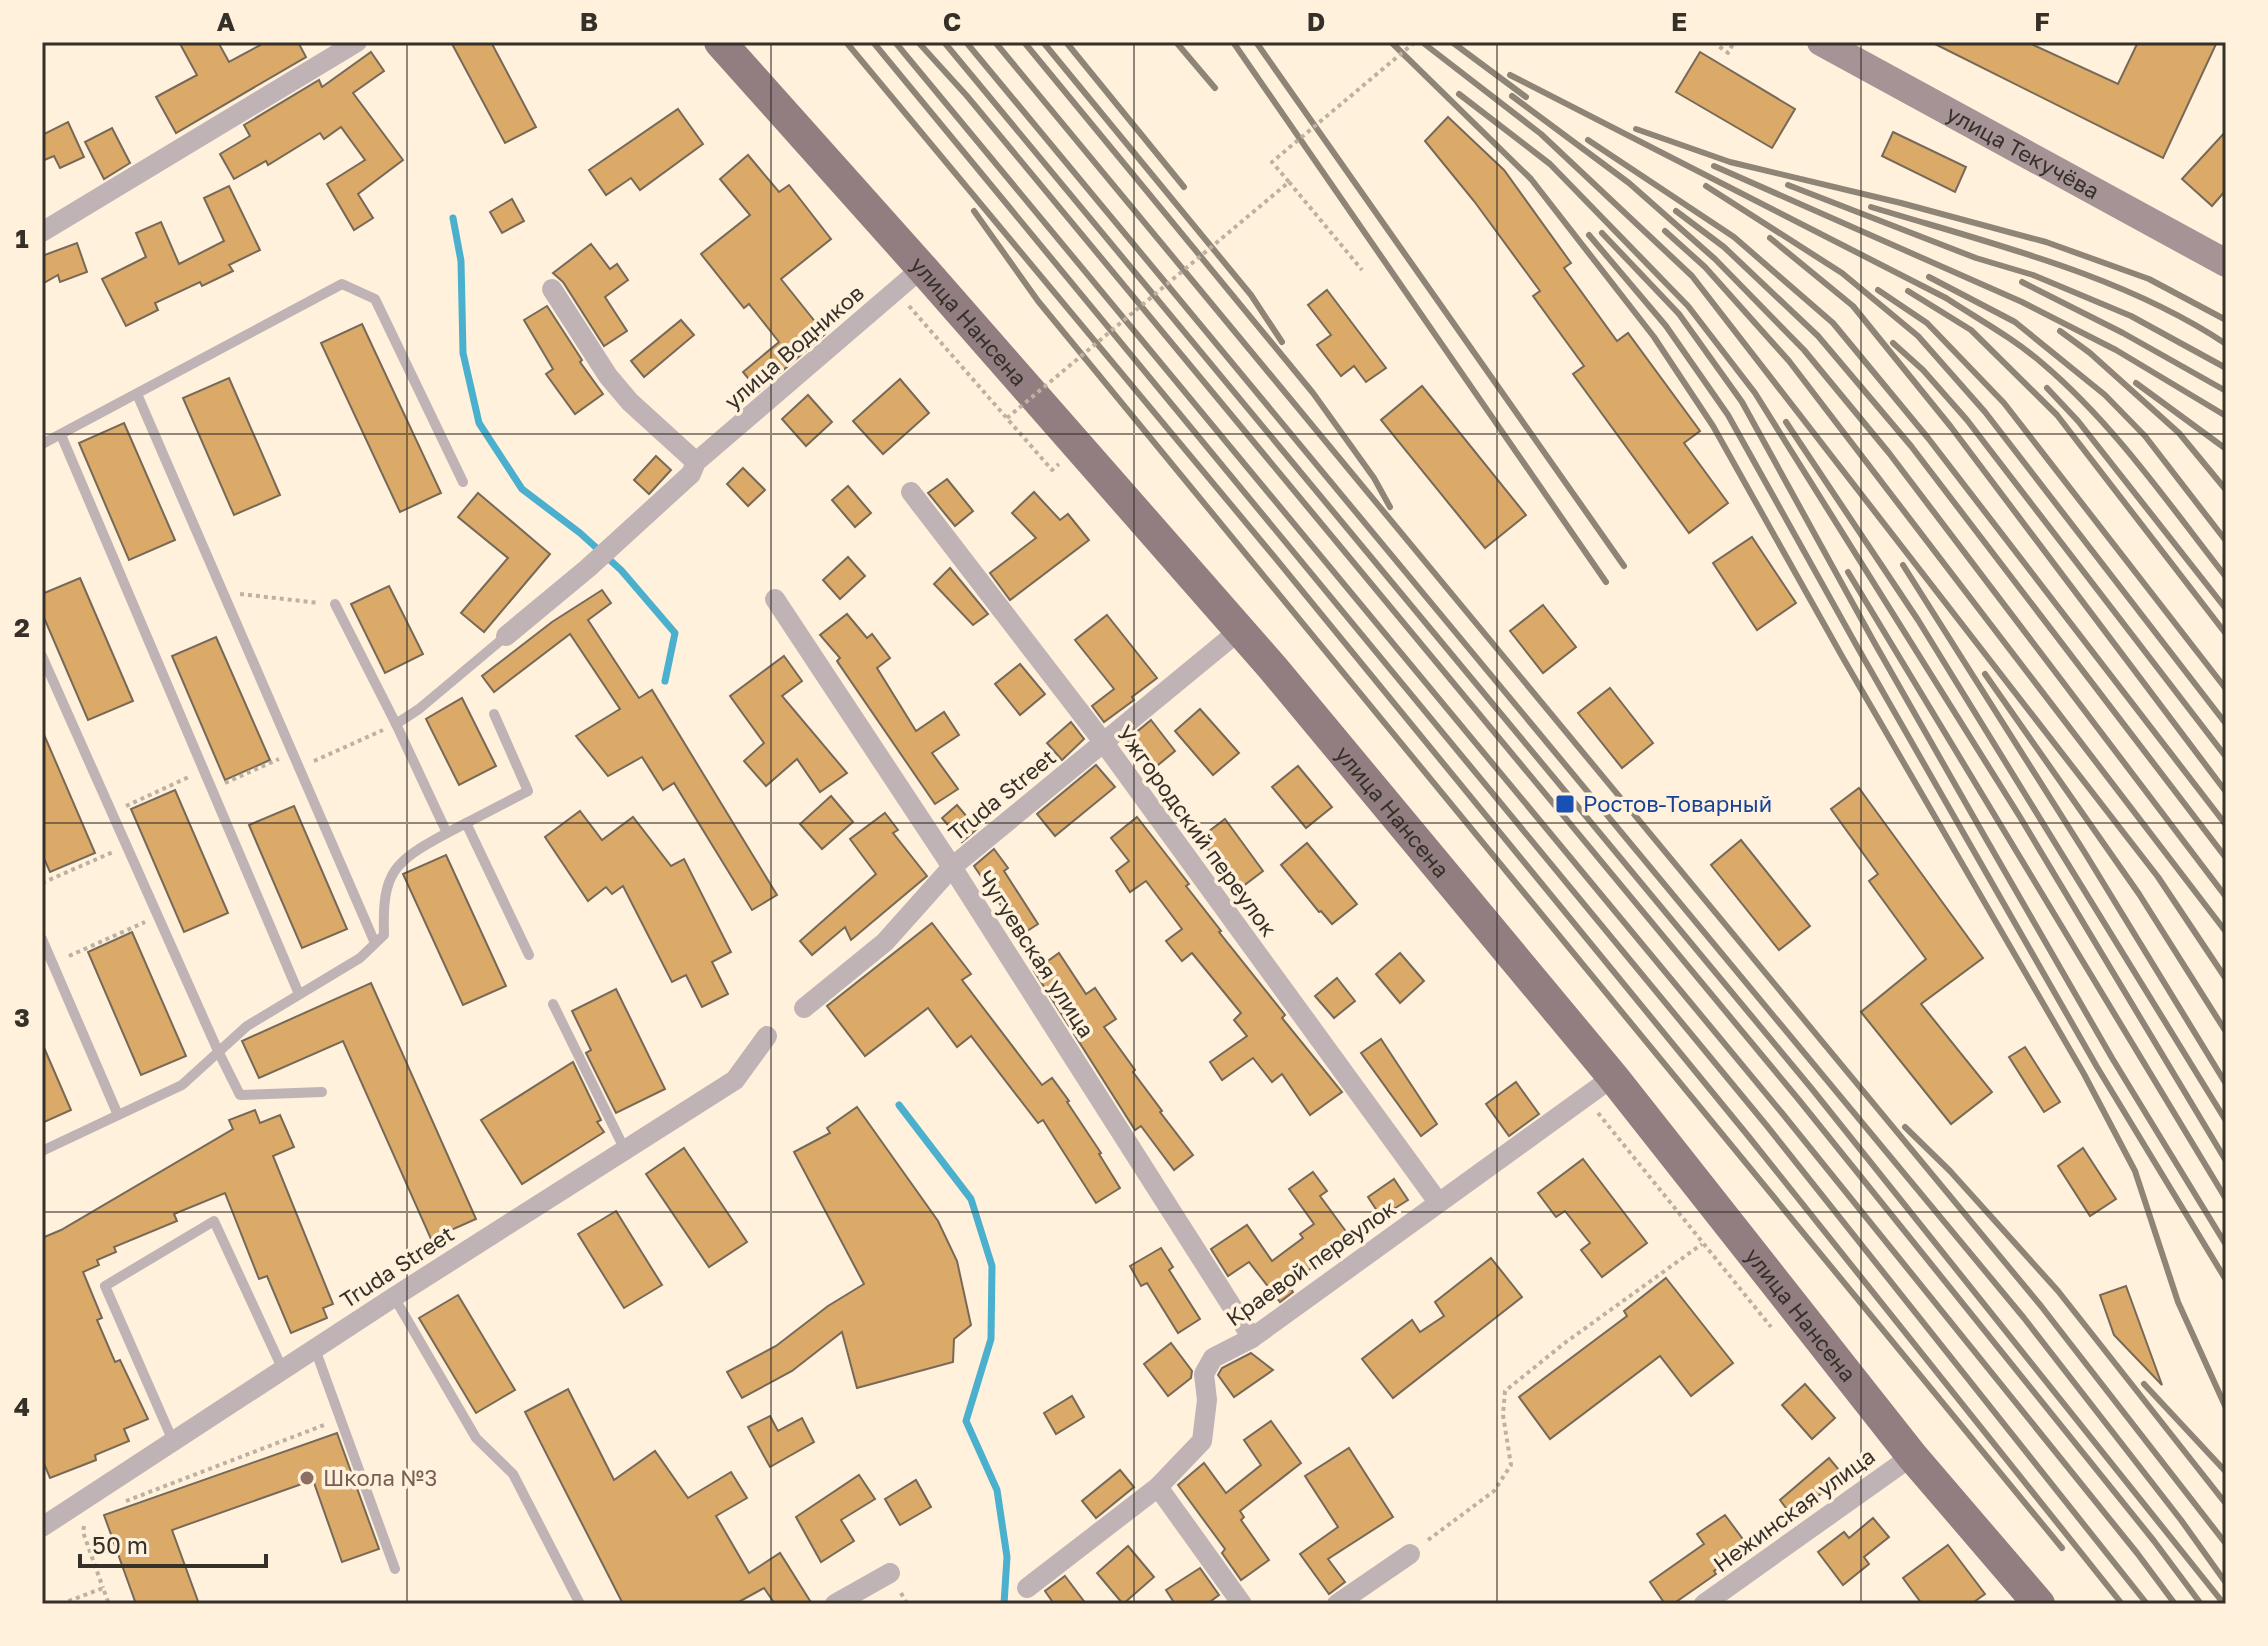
<svg xmlns="http://www.w3.org/2000/svg" width="2268" height="1646" font-family="'Golos Text',sans-serif">
	<style>
		.lines { fill: none; stroke-linecap: round; stroke-linejoin: round }
		.stream { stroke: #4bb0cd; stroke-width: 7 }
		.building { fill: #dba968; stroke: #776958; stroke-width: 2 }
		.path { stroke: #bdb2a1; stroke-width: 4; stroke-dasharray: 4 4; stroke-linecap: butt }
		.lane { stroke: #bfb3b5; stroke-width: 10 }
		.street { stroke: #bfb3b5; stroke-width: 20 }
		.secondary { stroke: #a59396; stroke-width: 28 }
		.primary { stroke: #927d80; stroke-width: 32 }
		.rail { stroke: #8e8577; stroke-width: 6 }
		.path-bridge { stroke: #bdb2a1; stroke-width: 4; stroke-dasharray: 4 4; stroke-linecap: butt }
		.grid { fill: none; stroke: #353028; stroke-width: 2; stroke-opacity: 0.55 }
		.transit-dot { fill: #1a4fb4; stroke: #fff1dc; stroke-width: 3 }
		.education-dot { fill: #8d6e63; stroke: #fff1dc; stroke-width: 3 }
		.labels { text-anchor: middle; stroke-width: 7; stroke-linejoin: round; paint-order: stroke }
		.street-label { font-size: 22px; fill: #353028; stroke: #fff1dc }
		.transit-label { font-size: 22px; fill: #164399; stroke: #fff1dc; text-anchor: start }
		.education-label { font-size: 22px; fill: #785e54; stroke: #fff1dc; text-anchor: start }
		.neatline { fill: none; stroke: #353028; stroke-width: 3 }
		.grid-label { font-size: 26px; text-anchor: middle; font-weight: bold; fill: #353028 }
	</style>
	<rect width="100%" height="100%" fill="#fff1dc"/>
	<g class="lines">
		<g class="stream">
			<polyline points="453,218 461,261 463,353 479,423 522,489 580,533 621,570 675,633 665,681"/>
			<polyline points="899,1105 971,1199 992,1266 991,1339 966,1421 997,1490 1007,1557 1004,1604"/>
		</g>
	</g>
	<g class="building">
		<polygon points="179,42 218,42 229,62 266,42 298,42 306,57 176,133 156,97 197,75"/>
		<polygon points="451,42 491,42 536,127 505,143"/>
		<polygon points="1931,42 2027,42 2118,84 2138,42 2217,42 2163,158"/>
		<polygon points="371,52 384,71 353,93 403,160 358,194 373,218 354,230 327,184 365,160 341,127 324,139 320,133 268,165 266,161 234,179 220,154 250,136 244,125 319,80 322,87"/>
		<polygon points="1700,52 1795,109 1772,148 1676,92"/>
		<polygon points="678,109 703,144 640,190 631,178 606,195 589,170"/>
		<polygon points="1448,117 1504,170 1571,263 1564,268 1617,341 1628,333 1700,431 1684,443 1728,503 1689,533 1573,374 1584,366 1533,296 1540,291 1474,201 1425,141"/>
		<polygon points="68,122 84,157 60,168 54,156 42,161 42,135"/>
		<polygon points="112,128 130,163 104,179 85,142"/>
		<polygon points="2226,131 2226,190 2212,206 2182,179"/>
		<polygon points="1893,132 1966,167 1955,192 1882,156"/>
		<polygon points="748,155 779,192 789,185 831,239 781,279 825,334 759,391 743,372 779,342 749,304 744,308 701,254 750,215 720,179"/>
		<polygon points="229,186 260,250 229,265 233,271 202,286 200,282 155,303 158,310 126,326 102,279 146,257 136,233 161,222 179,264 224,241 204,198"/>
		<polygon points="512,199 524,221 502,233 490,212"/>
		<polygon points="77,243 87,272 60,282 58,275 42,284 42,256"/>
		<polygon points="591,244 610,269 617,264 628,280 605,297 627,331 604,346 563,282 553,273"/>
		<polygon points="1327,290 1386,368 1366,382 1354,366 1341,376 1317,345 1331,335 1308,305"/>
		<polygon points="547,306 582,360 580,362 603,394 575,414 546,374 553,369 524,320"/>
		<polygon points="681,320 694,335 644,377 631,361"/>
		<polygon points="362,324 441,493 400,512 321,343"/>
		<polygon points="229,378 280,495 234,515 183,398"/>
		<polygon points="900,379 929,413 883,454 853,421"/>
		<polygon points="1422,386 1526,515 1485,548 1381,420"/>
		<polygon points="808,395 832,422 806,446 782,419"/>
		<polygon points="124,423 175,540 129,560 79,443"/>
		<polygon points="656,456 671,470 649,494 634,480"/>
		<polygon points="743,468 765,490 748,506 727,484"/>
		<polygon points="947,479 973,511 955,526 928,493"/>
		<polygon points="848,486 871,513 855,527 832,500"/>
		<polygon points="1034,492 1060,520 1068,514 1089,540 1010,600 990,573 1036,538 1012,513"/>
		<polygon points="478,493 550,554 484,632 461,613 508,558 458,517"/>
		<polygon points="1752,537 1796,603 1757,630 1713,563"/>
		<polygon points="848,557 865,576 840,599 823,580"/>
		<polygon points="950,568 988,614 973,625 934,584"/>
		<polygon points="80,578 133,701 88,720 42,613 42,594"/>
		<polygon points="389,586 423,654 385,673 351,604"/>
		<polygon points="602,590 611,603 588,620 639,698 652,690 777,895 752,910 674,783 663,790 642,757 608,776 576,736 620,709 570,634 494,692 482,676 552,622"/>
		<polygon points="1543,605 1576,647 1543,673 1510,631"/>
		<polygon points="847,614 867,638 872,634 890,658 877,668 916,731 944,712 959,735 932,753 958,789 935,804 837,661 840,658 820,635"/>
		<polygon points="1107,615 1157,678 1132,697 1134,700 1104,722 1092,706 1114,689 1075,640"/>
		<polygon points="216,637 270,760 225,780 172,656"/>
		<polygon points="784,656 802,681 782,696 847,773 820,792 797,759 766,786 744,761 764,743 730,696"/>
		<polygon points="1020,664 1045,694 1020,715 995,684"/>
		<polygon points="1610,688 1653,743 1622,768 1578,713"/>
		<polygon points="462,698 496,766 459,785 426,719"/>
		<polygon points="1200,709 1239,753 1213,775 1175,731"/>
		<polygon points="1151,720 1175,751 1152,770 1127,740"/>
		<polygon points="1071,722 1084,739 1062,760 1047,743"/>
		<polygon points="42,730 95,853 50,872 42,854"/>
		<polygon points="1096,765 1115,787 1055,836 1037,814"/>
		<polygon points="1298,766 1332,807 1306,828 1272,787"/>
		<polygon points="1859,788 1983,958 1921,1004 1992,1092 1951,1124 1861,1012 1926,959 1869,881 1878,874 1831,809"/>
		<polygon points="175,790 228,913 184,932 131,809"/>
		<polygon points="831,796 853,822 822,849 800,824"/>
		<polygon points="957,805 977,829 962,842 942,818"/>
		<polygon points="294,806 347,929 302,948 249,825"/>
		<polygon points="580,811 602,840 633,817 671,866 684,859 731,952 712,962 728,994 702,1007 686,975 672,982 623,886 612,894 606,887 588,901 545,837"/>
		<polygon points="885,813 898,830 893,833 927,876 851,940 845,927 812,955 800,941 876,874 850,839"/>
		<polygon points="1137,817 1189,884 1186,886 1221,931 1219,932 1285,1015 1282,1018 1342,1092 1310,1115 1282,1074 1272,1082 1253,1058 1222,1080 1210,1062 1247,1036 1234,1020 1241,1013 1192,953 1182,961 1166,941 1182,929 1146,881 1130,892 1116,871 1129,861 1111,838"/>
		<polygon points="1225,819 1263,871 1238,890 1200,838"/>
		<polygon points="1741,840 1810,926 1779,950 1711,865"/>
		<polygon points="1307,843 1357,904 1332,924 1321,911 1319,912 1281,865"/>
		<polygon points="994,849 1008,868 1004,871 1038,924 1021,935 974,866"/>
		<polygon points="446,855 506,986 463,1005 403,874"/>
		<polygon points="932,923 971,974 962,980 1042,1085 1052,1078 1069,1101 1067,1102 1101,1153 1099,1154 1120,1188 1096,1203 1043,1120 1038,1123 971,1036 957,1047 928,1008 865,1056 827,1006"/>
		<polygon points="132,932 186,1056 141,1075 88,952"/>
		<polygon points="1059,953 1086,994 1095,988 1116,1019 1104,1027 1135,1070 1133,1072 1162,1111 1160,1112 1193,1155 1174,1170 1141,1126 1135,1130 1034,971"/>
		<polygon points="1400,953 1424,981 1400,1003 1376,974"/>
		<polygon points="1337,978 1355,1001 1334,1018 1315,996"/>
		<polygon points="371,983 476,1219 431,1239 343,1041 259,1078 242,1041"/>
		<polygon points="616,989 665,1089 616,1113 586,1053 591,1050 572,1011"/>
		<polygon points="1381,1039 1437,1124 1421,1136 1361,1053"/>
		<polygon points="42,1043 71,1110 42,1123"/>
		<polygon points="2025,1047 2060,1102 2044,1112 2009,1057"/>
		<polygon points="573,1062 601,1120 597,1122 604,1132 522,1184 481,1120"/>
		<polygon points="1516,1082 1539,1114 1509,1136 1486,1104"/>
		<polygon points="857,1107 938,1221 957,1261 971,1325 954,1339 953,1362 857,1388 842,1332 792,1371 742,1398 727,1372 776,1346 828,1306 864,1284 794,1152 830,1133 827,1128"/>
		<polygon points="255,1110 260,1123 280,1115 294,1147 273,1156 333,1304 323,1308 327,1318 291,1333 267,1276 259,1279 225,1193 174,1214 177,1221 114,1247 116,1252 97,1260 99,1265 83,1272 102,1318 97,1320 115,1362 120,1360 148,1419 124,1429 129,1441 95,1455 96,1460 50,1478 42,1459 42,1238 61,1230 233,1129 229,1120"/>
		<polygon points="684,1148 747,1242 709,1267 646,1174"/>
		<polygon points="2083,1148 2116,1199 2090,1216 2058,1166"/>
		<polygon points="1583,1159 1647,1243 1602,1277 1581,1250 1590,1243 1565,1211 1556,1217 1538,1193"/>
		<polygon points="1313,1172 1327,1191 1320,1196 1350,1237 1289,1286 1293,1292 1280,1302 1249,1262 1228,1276 1211,1249 1247,1225 1272,1261 1303,1238 1300,1234 1314,1224 1289,1189"/>
		<polygon points="1394,1179 1408,1200 1381,1217 1368,1197"/>
		<polygon points="616,1211 662,1285 624,1308 578,1234"/>
		<polygon points="1161,1248 1173,1267 1169,1270 1200,1319 1178,1333 1147,1283 1141,1286 1130,1266"/>
		<polygon points="1491,1258 1522,1297 1393,1398 1362,1359 1412,1320 1420,1332 1444,1316 1435,1302"/>
		<polygon points="1666,1278 1733,1363 1691,1396 1660,1356 1550,1439 1519,1397 1627,1316 1624,1311"/>
		<polygon points="2126,1286 2162,1385 2114,1335 2100,1295"/>
		<polygon points="458,1295 515,1390 476,1413 419,1318"/>
		<polygon points="1171,1343 1192,1371 1191,1378 1168,1396 1144,1364"/>
		<polygon points="1251,1353 1273,1370 1234,1397 1218,1375 1222,1368"/>
		<polygon points="1805,1384 1835,1418 1812,1439 1782,1405"/>
		<polygon points="568,1389 614,1480 655,1451 688,1498 731,1472 747,1498 716,1516 749,1573 780,1553 812,1604 775,1604 764,1588 735,1604 623,1604 525,1412"/>
		<polygon points="1072,1396 1084,1417 1056,1434 1044,1413"/>
		<polygon points="770,1416 778,1431 802,1418 814,1442 770,1467 748,1427"/>
		<polygon points="1271,1421 1301,1463 1240,1511 1244,1517 1241,1520 1269,1560 1241,1580 1222,1553 1225,1549 1178,1485 1204,1463 1226,1493 1261,1465 1244,1440"/>
		<polygon points="337,1433 379,1549 342,1562 313,1480 172,1530 199,1604 136,1604 104,1515"/>
		<polygon points="1349,1448 1393,1517 1328,1559 1345,1582 1329,1594 1300,1554 1338,1527 1305,1476"/>
		<polygon points="1829,1458 1844,1476 1792,1516 1780,1500"/>
		<polygon points="1120,1470 1134,1487 1096,1518 1082,1501"/>
		<polygon points="859,1475 875,1499 841,1520 854,1541 821,1562 796,1517"/>
		<polygon points="916,1480 931,1507 900,1525 885,1499"/>
		<polygon points="1725,1515 1748,1546 1714,1571 1716,1574 1673,1604 1665,1604 1650,1582 1704,1544 1697,1534"/>
		<polygon points="1873,1518 1889,1537 1864,1557 1869,1564 1843,1585 1818,1552 1844,1532 1849,1538"/>
		<polygon points="1948,1545 1985,1594 1971,1604 1922,1604 1903,1578"/>
		<polygon points="1128,1546 1154,1577 1123,1604 1097,1573"/>
		<polygon points="1200,1568 1219,1595 1207,1604 1175,1604 1166,1590"/>
		<polygon points="1065,1576 1086,1604 1054,1604 1045,1591"/>
	</g>
	<g class="lines">
		<g class="path">
			<polyline points="1713,42 1728,53 1734,42"/>
			<polyline points="1289,182 1362,270"/>
			<polyline points="909,306 1052,470 1059,464"/>
			<polyline points="240,594 319,603"/>
			<polyline points="314,761 383,730"/>
			<polyline points="225,783 279,759"/>
			<polyline points="126,806 191,776"/>
			<polyline points="42,883 113,852"/>
			<polyline points="69,956 145,922"/>
			<polyline points="1598,1113 1771,1327"/>
			<polyline points="126,1501 324,1425"/>
			<polyline points="84,1526 83,1532 103,1588"/>
			<polyline points="1428,1540 1494,1491 1511,1465 1503,1415 1505,1391 1566,1342 1702,1244"/>
			<polyline points="901,1593 907,1604"/>
			<polyline points="61,1604 103,1588 109,1604"/>
		</g>
		<g class="lane">
			<polyline points="137,394 375,943"/>
			<polyline points="61,435 299,994"/>
			<polyline points="42,444 342,284 375,299 463,482"/>
			<polyline points="335,604 396,724"/>
			<polyline points="42,656 218,1051 240,1095 322,1092"/>
			<polyline points="466,823 529,955"/>
			<polyline points="447,833 528,791 494,714"/>
			<polyline points="42,939 118,1115"/>
			<polyline points="553,1004 625,1150"/>
			<path d="M 42,1151 L 182,1085 L 247,1026 L 360,958 L 384,935 C 382,872 393,862 447,833 L 396,724 L 419,709 L 506,636"/>
			<polyline points="394,1297 476,1438 513,1474 580,1604"/>
			<polyline points="315,1349 395,1569"/>
			<polyline points="173,1441 105,1286 214,1221 283,1370"/>
		</g>
		<g class="street">
			<polyline points="42,232 357,42"/>
			<polyline points="552,289 608,376 630,402 696,462"/>
			<polyline points="911,492 1104,743 1438,1202"/>
			<polyline points="775,599 952,867 1252,1338"/>
			<polyline points="506,636 588,568 691,474 696,462 922,268"/>
			<polyline points="804,1008 885,942 952,867 1240,630"/>
			<polyline points="1158,1487 1242,1604"/>
			<polyline points="42,1527 394,1297 735,1080 767,1036"/>
			<polyline points="1027,1588 1158,1487 1202,1441 1207,1400 1204,1374 1213,1358 1252,1338 1613,1077"/>
			<polyline points="835,1604 890,1573"/>
			<polyline points="1337,1604 1410,1554"/>
			<polyline points="1704,1604 1912,1456"/>
		</g>
		<path class="secondary" id="s1" d="M 1821,42 L 2226,263"/>
		<path class="primary" id="s2" d="M 720,42 L 922,268 L 1272,667 L 1613,1077 L 1912,1456 L 2039,1604"/>
		<g class="rail">
			<polyline points="846,42 1272,554 1749,1137 2122,1604"/>
			<polyline points="873,42 1767,1126 2147,1604"/>
			<polyline points="895,42 1782,1113 2137,1553 2175,1604"/>
			<polyline points="918,42 967,96 1799,1100 2154,1541 2201,1604"/>
			<polyline points="944,42 1812,1089 2224,1604"/>
			<polyline points="966,42 2024,1318 2181,1520 2226,1583"/>
			<polyline points="995,42 2041,1306 2226,1544"/>
			<polyline points="1024,42 1313,393 1374,478 1390,507"/>
			<polyline points="1043,42 1251,295 1282,342"/>
			<polyline points="1066,42 1184,187"/>
			<polyline points="1176,42 1215,88"/>
			<polyline points="1233,42 1606,582"/>
			<polyline points="1256,42 1624,566"/>
			<polyline points="1391,42 1531,179 1654,337 1713,426 1843,658 2084,1074 2135,1171 2178,1302 2226,1408"/>
			<polyline points="1422,42 1541,134 1692,276 2158,877 2226,979"/>
			<polyline points="1452,42 1526,97"/>
			<path d="M 1510,75 L 1946,298 C 1978,319 2013,338 2042,363 C 2114,424 2168,503 2226,577"/>
			<polyline points="1459,94 1550,164 1688,306 1755,393 2020,817 2226,1161"/>
			<polyline points="1512,96 1629,183 1715,259 1804,350 1889,453 2226,897"/>
			<polyline points="1636,129 1730,162 1901,203 2046,242 2149,279 2226,320"/>
			<polyline points="1588,140 1734,237 1833,323 1928,438 2226,825"/>
			<polyline points="1714,166 2022,302 2116,350 2226,416"/>
			<polyline points="1788,185 1976,258 2033,275 2131,316 2226,368"/>
			<polyline points="1706,186 1842,273 1918,336 1985,412 2226,724"/>
			<path d="M 1871,207 C 1989,243 2123,275 2226,344"/>
			<polyline points="974,211 1038,301 2062,1548"/>
			<polyline points="1676,211 1724,247 1818,336 1911,446 2226,858"/>
			<polyline points="1665,231 1705,267 1789,361 2226,932"/>
			<polyline points="1602,233 1679,314 1742,402 1874,642 1985,837 2112,1058 2226,1245"/>
			<polyline points="1589,235 1666,326 1728,415 1859,650 2097,1067 2226,1280"/>
			<polyline points="1770,238 1853,306 1951,427 2226,792"/>
			<polyline points="1929,277 2015,322 2105,395 2145,436 2226,541"/>
			<polyline points="2022,282 2123,333 2226,391"/>
			<polyline points="1878,290 1927,323 2004,403 2226,689"/>
			<polyline points="1908,291 1971,330 2057,415 2226,634"/>
			<polyline points="2060,331 2090,353 2179,433 2226,490"/>
			<polyline points="1893,343 1923,370 1967,420 2226,757"/>
			<polyline points="2136,383 2226,449"/>
			<polyline points="2047,388 2078,421 2226,609"/>
			<polyline points="1786,422 1918,620 2226,1121"/>
			<polyline points="1903,565 2085,853 2226,1084"/>
			<polyline points="1848,572 2226,1199"/>
			<polyline points="1985,674 2139,894 2226,1032"/>
			<polyline points="1905,1127 1950,1171 2058,1291 2226,1504"/>
			<polyline points="2144,1384 2226,1472"/>
		</g>
		<polyline class="path-bridge" points="1007,418 1289,182 1272,162 1415,42"/>
	</g>
	<path class="grid" d="M 407,42 L 407,1604M 771,42 L 771,1604M 1134,42 L 1134,1604M 1497,42 L 1497,1604M 1861,42 L 1861,1604M 42,434 L 2226,434M 42,823 L 2226,823M 42,1212 L 2226,1212"/>
	<rect class="transit-dot" x="1555" y="794" width="20" height="20" rx="4"/>
	<circle class="education-dot" cx="307" cy="1478" r="8"/>
	<g class="labels">
		<g class="street-label">
			<text dy="8" stroke="none"><textPath href="#s1" startOffset="230">улица Текучёва</textPath></text>
			<text dy="8" stroke="none"><textPath href="#s2" startOffset="374">улица Нансена</textPath></text>
			<text transform="translate(794 347) rotate(-41)" y="8">улица Водников</text>
			<text transform="translate(1002 795) rotate(-39)" y="8">Truda Street</text>
			<text dy="8" stroke="none"><textPath href="#s2" startOffset="1022">улица Нансена</textPath></text>
			<text transform="translate(1197 831) rotate(54)" y="8">Ужгородский переулок</text>
			<text transform="translate(1036 954) rotate(57)" y="8">Чугуевская улица</text>
			<text transform="translate(1311 1263) rotate(-35)" y="8">Краевой переулок</text>
			<text transform="translate(397 1267) rotate(-33)" y="8">Truda Street</text>
			<text dy="8" stroke="none"><textPath href="#s2" startOffset="1670">улица Нансена</textPath></text>
			<text transform="translate(1794 1510) rotate(-36)" y="8">Нежинская улица</text>
		</g>
		<g class="transit-label">
			<text x="1583" y="812">Ростов-Товарный</text>
		</g>
		<g class="education-label">
			<text x="323" y="1486">Школа №3</text>
		</g>
	</g>
	<rect width="2268" height="1646" fill="none" stroke="#fff1dc" stroke-width="88"/>
	<path d="M80 1554v12h186v-12" fill="none" stroke="#353028" stroke-width="4"/>
	<text x="92" y="1554" font-size="24" fill="#353028" stroke="#fff1dc" stroke-width="6" paint-order="stroke">50 m</text>
	<rect x="44" y="44" width="2180" height="1558" class="neatline"/>
	<g class="grid-label">
		<text x="226" y="31">A</text>
		<text x="589" y="31">B</text>
		<text x="952" y="31">C</text>
		<text x="1316" y="31">D</text>
		<text x="1679" y="31">E</text>
		<text x="2042" y="31">F</text>
		<text x="22" y="248">1</text>
		<text x="22" y="637">2</text>
		<text x="22" y="1027">3</text>
		<text x="22" y="1416">4</text>
	</g>
</svg>
